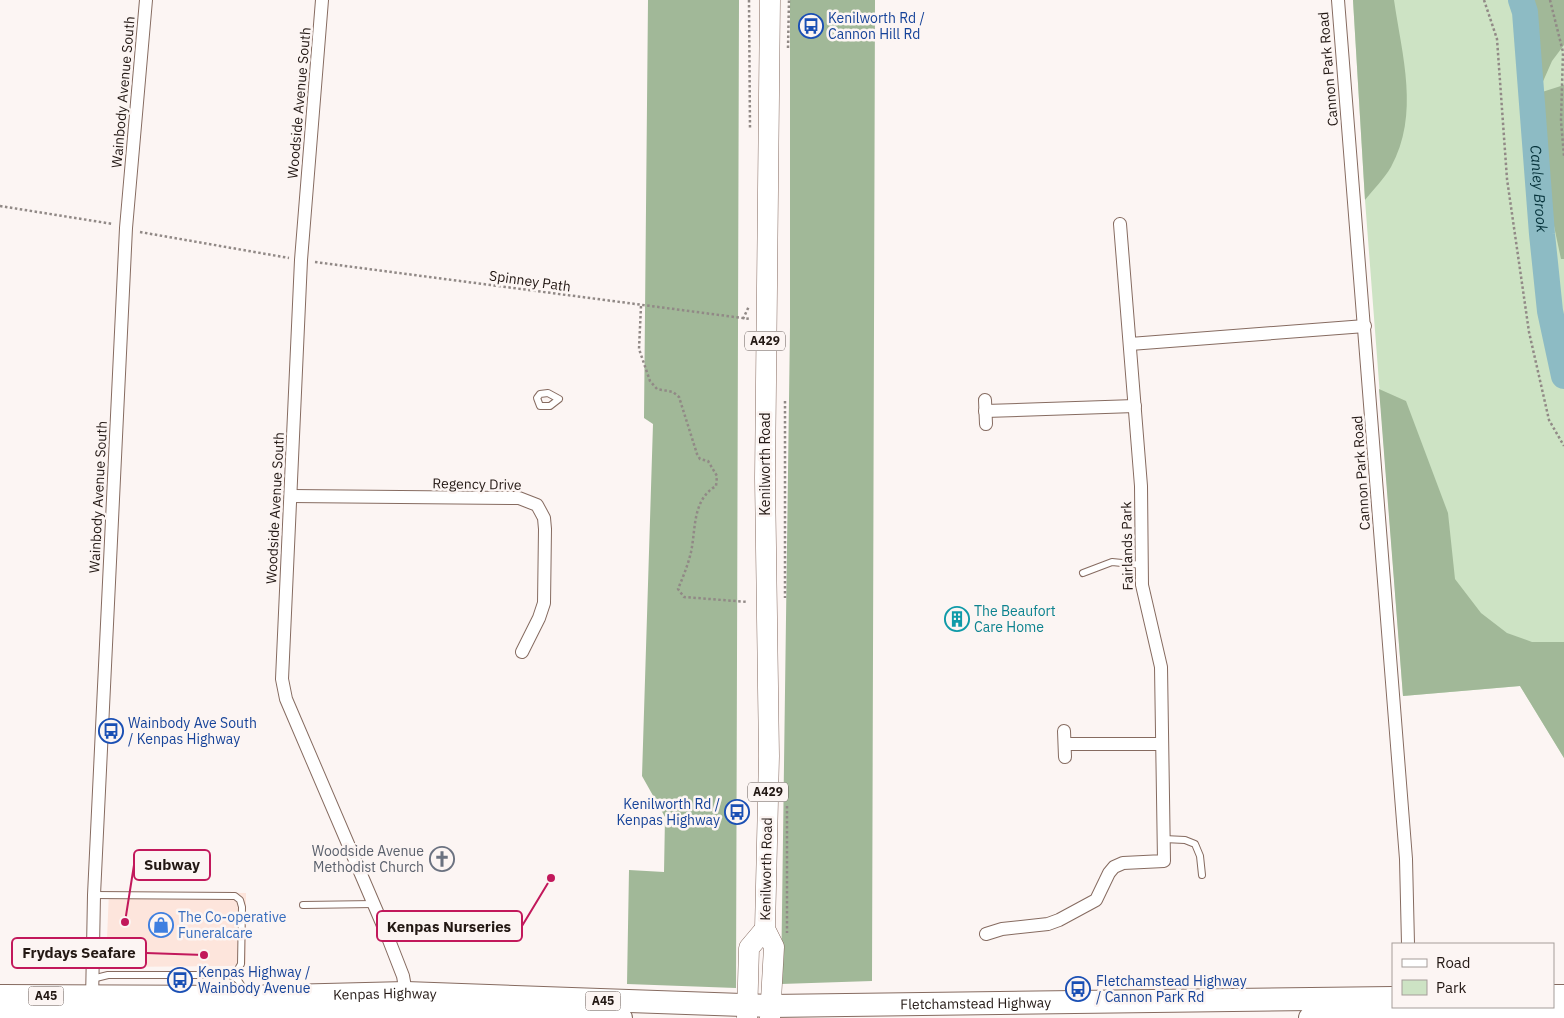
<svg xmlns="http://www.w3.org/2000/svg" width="1564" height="1018" font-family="'IBM Plex Sans',sans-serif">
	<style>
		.built { fill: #fde5dc }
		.green { fill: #cde3c4 }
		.forest { fill: #a1b898 }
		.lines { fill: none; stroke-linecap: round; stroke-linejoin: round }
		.river { stroke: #8dbbc4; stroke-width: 26 }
		.lane-casing { stroke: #866b60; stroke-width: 8 }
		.street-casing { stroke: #866b60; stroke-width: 14 }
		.primary-casing { stroke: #866b60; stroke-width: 21 }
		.highway-casing { stroke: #866b60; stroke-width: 24 }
		.path { stroke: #918986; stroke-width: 2.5; stroke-dasharray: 2.5 2.5; stroke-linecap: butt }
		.lane { stroke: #fff; stroke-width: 6 }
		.street { stroke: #fff; stroke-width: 12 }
		.primary { stroke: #fff; stroke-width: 20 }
		.highway { stroke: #fff; stroke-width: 22 }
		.labels { text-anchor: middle; stroke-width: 5; stroke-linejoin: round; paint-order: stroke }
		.shield { fill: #fcf5f3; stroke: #645a57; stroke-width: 1 }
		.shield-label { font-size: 12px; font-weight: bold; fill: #231814 }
		.transit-label { font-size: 14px; fill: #164399; stroke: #fcf5f3; text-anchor: start }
		.street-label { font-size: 14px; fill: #231814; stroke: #fcf5f3 }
		.culture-label { font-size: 14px; fill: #0d838f; stroke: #fcf5f3; text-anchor: start }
		.worship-label { font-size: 14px; fill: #5b616d; stroke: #fcf5f3; text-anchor: end }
		.shop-label { font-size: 14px; fill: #366cbe; stroke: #fcf5f3; text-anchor: start }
		.water-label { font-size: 15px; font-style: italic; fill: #07343c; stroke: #fcf5f3 }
		.leader { fill: none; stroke: #c2185b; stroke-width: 2 }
		.callout-dot { fill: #c2185b; stroke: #fcf5f3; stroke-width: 2 }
		.callout { fill: #fcf5f3; stroke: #c2185b; stroke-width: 2 }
		.callout-label { font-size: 15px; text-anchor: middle; font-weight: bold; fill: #231814 }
	</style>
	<rect width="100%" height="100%" fill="#fcf5f3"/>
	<polygon class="built" points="109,891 246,893 246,964 231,966 115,967 106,963"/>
	<polygon class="green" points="1353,0 1564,0 1564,758 1520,686 1403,696 1365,200"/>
	<g class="forest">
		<polygon points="648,0 739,0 736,988 627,984 629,870 664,872 665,817 642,776 653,424 644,418"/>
		<polygon points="790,0 875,0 872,981 781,984 790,327"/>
		<path d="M 1353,0 L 1394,0 C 1402,56 1420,114 1391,167 C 1384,179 1373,190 1365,200 Z"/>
		<polygon points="1532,0 1564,0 1564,45 1552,61 1541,86"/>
		<polygon points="1564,85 1564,259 1561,259 1554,226 1539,93"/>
		<polygon points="1379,389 1406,401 1448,513 1455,579 1481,613 1507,633 1532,642 1564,642 1564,758 1520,686 1403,696"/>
	</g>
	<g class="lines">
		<path class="river" id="s1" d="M 1521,0 L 1525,12 L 1542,234 L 1550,311 L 1564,376"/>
		<defs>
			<g id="lane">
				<polygon points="548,393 559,399 550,406 540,406 537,398 540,394"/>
				<polyline points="1083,573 1112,562 1142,565"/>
				<polyline points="1164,839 1185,840 1195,844 1200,856 1202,875"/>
				<polyline points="94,895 235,896 240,900 242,907 241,964 234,976"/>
				<polyline points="303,905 374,904"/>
				<polyline points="92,979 108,975 230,975 238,980 246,993"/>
			</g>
			<g id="street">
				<polyline points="322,0 301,260 282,679 286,699 387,935 403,976 406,993"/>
				<polyline points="1338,0 1406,859 1408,944"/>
				<polyline points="1130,344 1365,326"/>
				<polyline points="985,400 986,424"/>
				<polyline points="985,411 1135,406"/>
				<polyline points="291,496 519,498 537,505 544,518 545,529 544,603 539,618 522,652"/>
				<polyline points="1064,731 1065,757"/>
				<polyline points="1065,744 1162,744"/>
				<polyline points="986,934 1002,929 1048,924 1059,920 1096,900 1109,873 1114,867 1123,863 1164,861 1161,667 1142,585 1141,486 1120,224"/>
				<polyline points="92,1001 94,895 126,228 146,0"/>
			</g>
			<g id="primary">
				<polyline points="770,0 765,478 769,756 765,929 774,947 770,1018"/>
				<polyline points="747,1018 749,948 765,929"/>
			</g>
			<g id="highway">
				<path id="s2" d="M 0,996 L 247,997 L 406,993 L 770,1006 L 1393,998"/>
				<polyline points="1553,996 1564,996"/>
				<polyline points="0,1014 408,1013 621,1018"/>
				<polyline points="1310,1018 1564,1015"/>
			</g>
		</defs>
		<use href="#lane" class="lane-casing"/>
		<use href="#street" class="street-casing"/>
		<use href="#primary" class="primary-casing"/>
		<use href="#highway" class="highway-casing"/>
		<g class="path">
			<polyline points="749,0 750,129"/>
			<polyline points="1484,0 1497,39 1507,179 1529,332 1549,420 1564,446"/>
			<polyline points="1550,0 1563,52 1561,121 1564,156"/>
			<polyline points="788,48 789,0"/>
			<polyline points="0,206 113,224"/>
			<polyline points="140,232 289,258"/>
			<polyline points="315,262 750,319"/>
			<path d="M 641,306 L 639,349 L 650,381 L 657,389 L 673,392 L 679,397 L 697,454 L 700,459 L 708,461 L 717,476 L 716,486 C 692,500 696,529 691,552 C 688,565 683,577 678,589 L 684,597 L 748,602"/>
			<polyline points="743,319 749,306"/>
			<polyline points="785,401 785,598"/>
			<polyline points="787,806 787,933"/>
		</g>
		<use href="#lane" class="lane"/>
		<use href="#street" class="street"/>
		<use href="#primary" class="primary"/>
		<use href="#highway" class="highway"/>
	</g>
	<defs>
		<symbol id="bus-ring" viewBox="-11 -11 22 22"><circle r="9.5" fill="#fcf5f3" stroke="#1a4fb4" stroke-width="1.5"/><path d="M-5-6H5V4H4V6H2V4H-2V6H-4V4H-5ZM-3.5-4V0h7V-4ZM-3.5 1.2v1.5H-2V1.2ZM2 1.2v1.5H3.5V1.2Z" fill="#1a4fb4"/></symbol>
		<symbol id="building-ring" viewBox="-11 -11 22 22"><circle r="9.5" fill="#fcf5f3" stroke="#0f9aa8" stroke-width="1.5"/><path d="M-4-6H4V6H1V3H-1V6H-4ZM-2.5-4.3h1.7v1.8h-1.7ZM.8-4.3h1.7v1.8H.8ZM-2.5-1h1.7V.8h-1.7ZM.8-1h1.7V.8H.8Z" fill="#0f9aa8"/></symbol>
		<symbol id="church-ring" viewBox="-11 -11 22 22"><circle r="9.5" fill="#fcf5f3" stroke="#6b7280" stroke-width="1.5"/><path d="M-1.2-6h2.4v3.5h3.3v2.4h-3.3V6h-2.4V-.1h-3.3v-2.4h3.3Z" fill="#6b7280"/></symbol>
		<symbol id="shop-ring" viewBox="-11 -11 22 22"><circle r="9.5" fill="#fcf5f3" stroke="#3f7fe0" stroke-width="1.5"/><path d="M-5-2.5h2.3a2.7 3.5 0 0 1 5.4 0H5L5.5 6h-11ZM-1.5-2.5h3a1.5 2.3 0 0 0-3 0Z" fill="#3f7fe0"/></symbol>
	</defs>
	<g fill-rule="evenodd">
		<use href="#bus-ring" x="797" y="12" width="28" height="28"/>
		<use href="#building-ring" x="943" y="605" width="28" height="28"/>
		<use href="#bus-ring" x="97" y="717" width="28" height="28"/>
		<use href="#bus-ring" x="723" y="798" width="28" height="28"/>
		<use href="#church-ring" x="428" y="845" width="28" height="28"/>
		<use href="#shop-ring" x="147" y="911" width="28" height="28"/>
		<use href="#bus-ring" x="166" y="966" width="28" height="28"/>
		<use href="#bus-ring" x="1064" y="975" width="28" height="28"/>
	</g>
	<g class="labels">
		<g class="shield">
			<rect x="745" y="331.5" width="40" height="19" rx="4"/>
			<rect x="748" y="782.5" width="40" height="19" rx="4"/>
			<rect x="28.5" y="986.5" width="35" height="19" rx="4"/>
			<rect x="585.5" y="991.5" width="35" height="19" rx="4"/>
		</g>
		<g class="shield-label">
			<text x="765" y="345">A429</text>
			<text x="768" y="796">A429</text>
			<text x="46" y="1000">A45</text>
			<text x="603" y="1005">A45</text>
		</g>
		<g class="transit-label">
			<text x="828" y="23">Kenilworth Rd /<tspan x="828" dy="16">Cannon Hill Rd</tspan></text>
			<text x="128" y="728">Wainbody Ave South<tspan x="128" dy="16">/ Kenpas Highway</tspan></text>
			<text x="720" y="809" text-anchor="end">Kenilworth Rd /<tspan x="720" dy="16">Kenpas Highway</tspan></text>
			<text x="198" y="977">Kenpas Highway /<tspan x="198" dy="16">Wainbody Avenue</tspan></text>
			<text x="1096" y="986">Fletchamstead Highway<tspan x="1096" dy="16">/ Cannon Park Rd</tspan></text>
		</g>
		<g class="street-label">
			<text transform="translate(1328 69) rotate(-95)" y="5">Cannon Park Road</text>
			<text transform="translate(123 92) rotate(-85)" y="5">Wainbody Avenue South</text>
			<text transform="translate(299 103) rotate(-85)" y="5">Woodside Avenue South</text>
			<text transform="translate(530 281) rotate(8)" y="5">Spinney Path</text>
			<text transform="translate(765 464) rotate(-90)" y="5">Kenilworth Road</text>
			<text transform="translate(1361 473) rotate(-94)" y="5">Cannon Park Road</text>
			<text transform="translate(477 484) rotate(1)" y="5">Regency Drive</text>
			<text transform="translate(98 497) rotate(-87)" y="5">Wainbody Avenue South</text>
			<text transform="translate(275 508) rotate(-87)" y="5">Woodside Avenue South</text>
			<text transform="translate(1127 546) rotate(-91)" y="5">Fairlands Park</text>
			<text transform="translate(766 869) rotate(-89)" y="5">Kenilworth Road</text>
			<text dy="5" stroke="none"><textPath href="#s2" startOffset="385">Kenpas Highway</textPath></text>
			<text dy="5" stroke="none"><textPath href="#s2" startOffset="976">Fletchamstead Highway</textPath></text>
		</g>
		<g class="culture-label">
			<text x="974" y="616">The Beaufort<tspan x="974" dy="16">Care Home</tspan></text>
		</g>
		<g class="worship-label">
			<text x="424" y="856">Woodside Avenue<tspan x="424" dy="16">Methodist Church</tspan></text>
		</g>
		<g class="shop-label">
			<text x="178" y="922">The Co-operative<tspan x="178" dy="16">Funeralcare</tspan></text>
		</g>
		<g class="water-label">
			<text dy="5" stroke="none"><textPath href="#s1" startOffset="190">Canley Brook</textPath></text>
		</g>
	</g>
	<path class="leader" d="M125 922L134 865M551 878L522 926M204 955L146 953"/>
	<g class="callout-dot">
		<circle cx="125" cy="922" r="5"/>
		<circle cx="551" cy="878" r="5"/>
		<circle cx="204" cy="955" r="5"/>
	</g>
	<g class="callout">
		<rect x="134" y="850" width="76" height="30" rx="5"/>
		<rect x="377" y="911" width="145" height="30" rx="5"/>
		<rect x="12" y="938" width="134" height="30" rx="5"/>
	</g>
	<g class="callout-label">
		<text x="172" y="870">Subway</text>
		<text x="449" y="932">Kenpas Nurseries</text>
		<text x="79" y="958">Frydays Seafare</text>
	</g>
	<rect x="1392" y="943" width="162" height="65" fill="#fcf5f3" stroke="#a59d9a"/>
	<rect x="1402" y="959" width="25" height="8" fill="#ffffff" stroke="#a59d9a"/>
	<text x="1436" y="968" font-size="15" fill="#231814">Road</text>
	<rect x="1402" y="980" width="25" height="15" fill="#cde3c4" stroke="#a59d9a"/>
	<text x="1436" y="993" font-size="15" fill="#231814">Park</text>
</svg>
